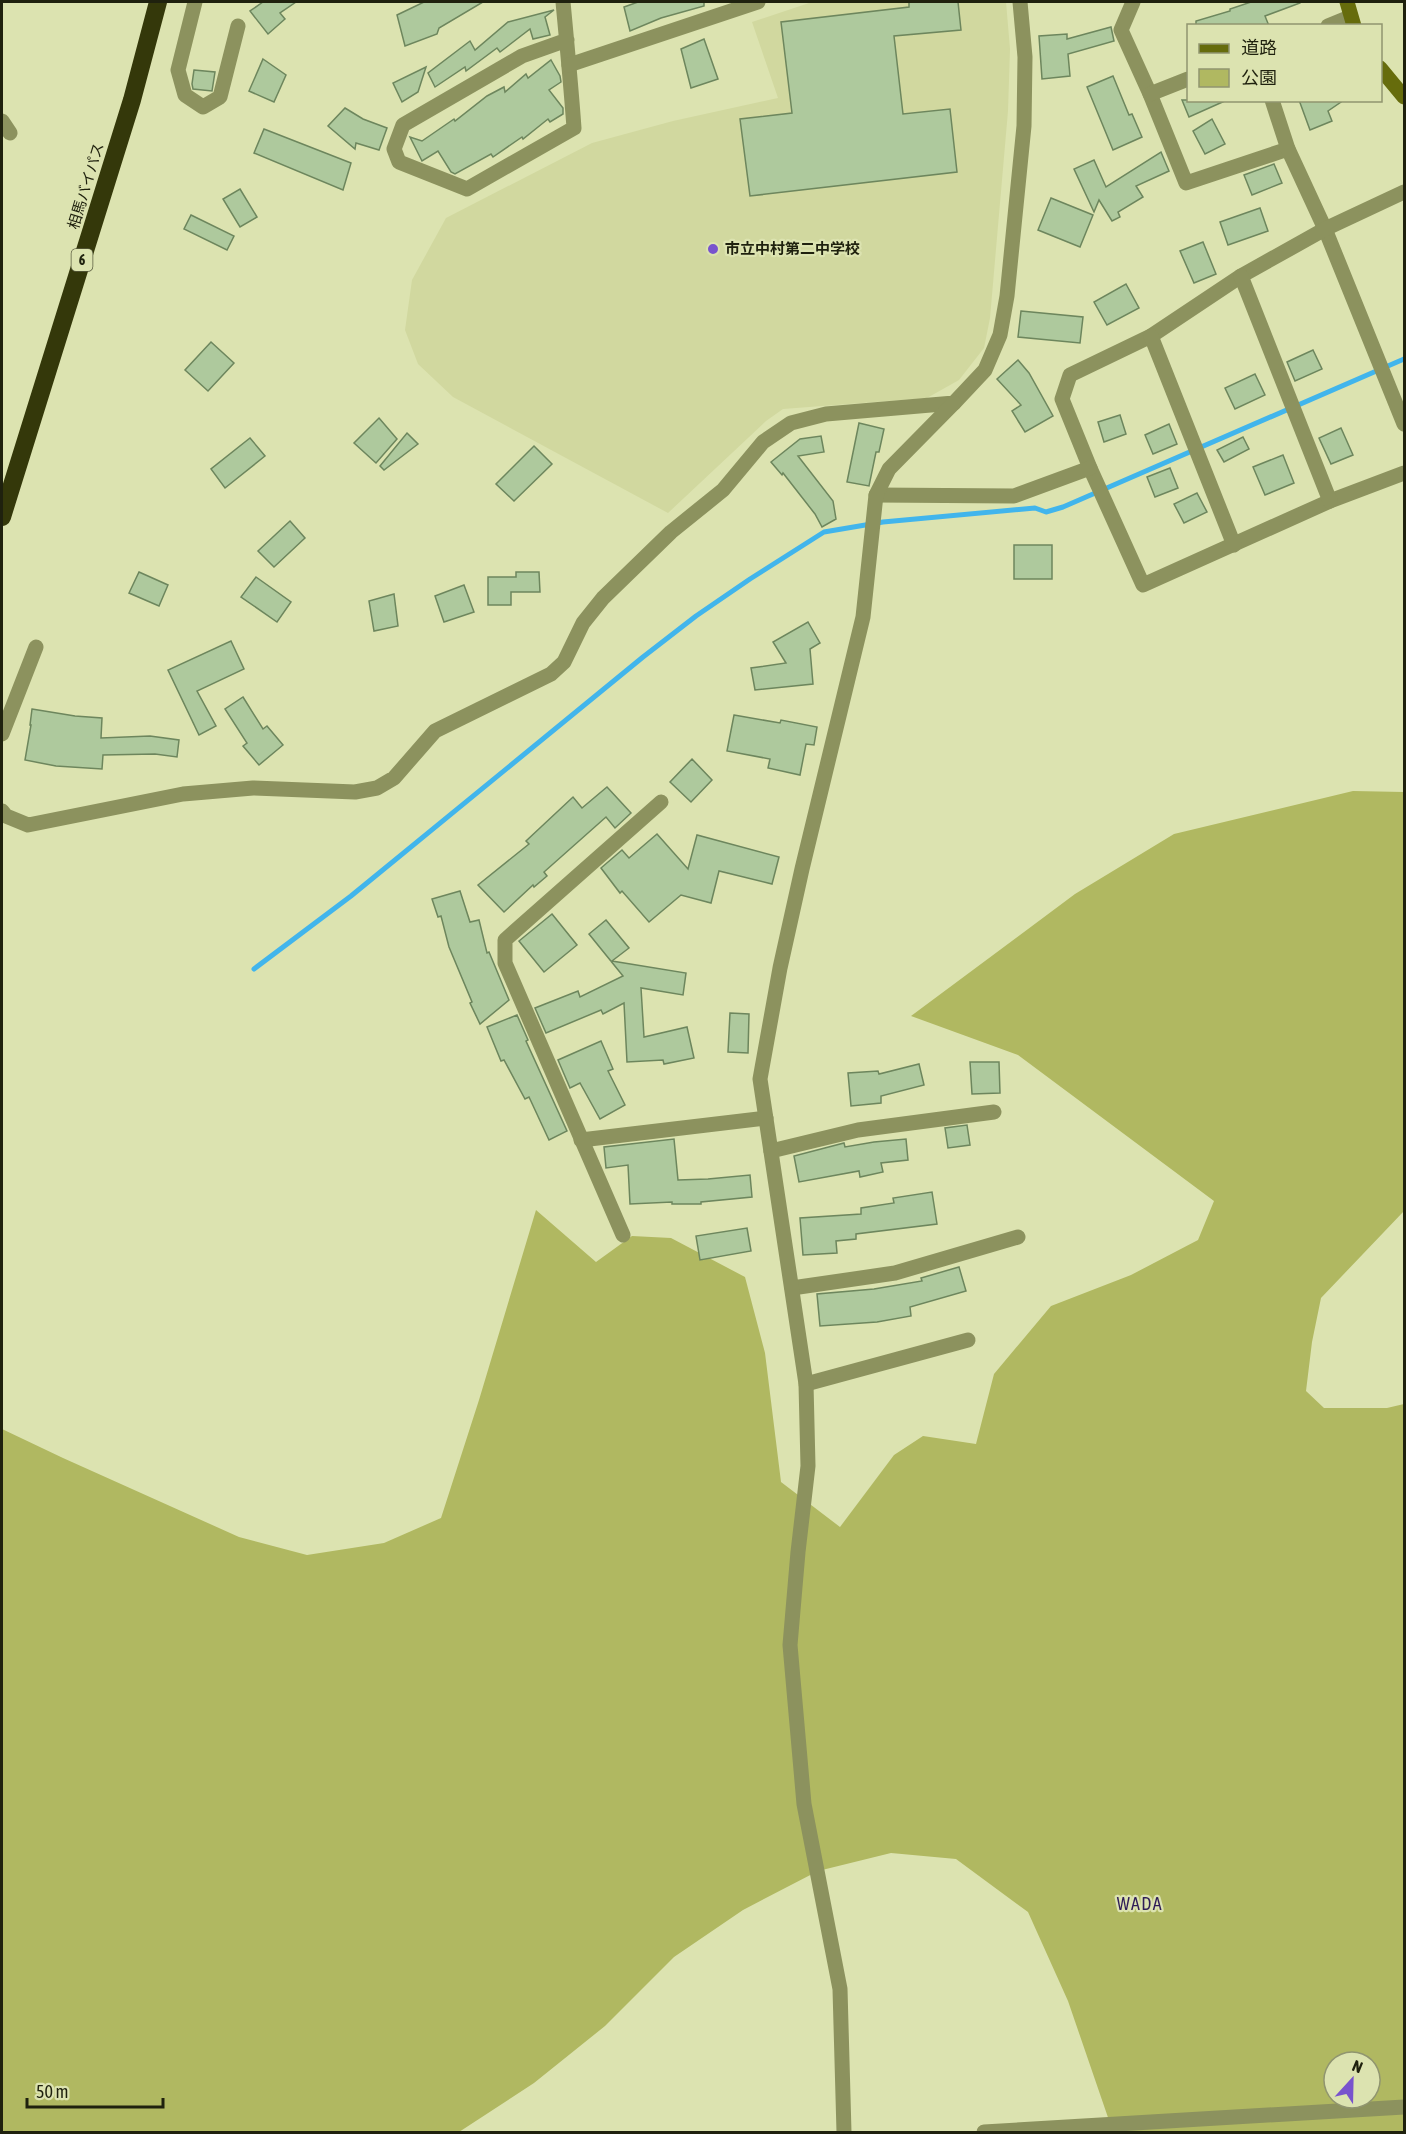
<svg xmlns="http://www.w3.org/2000/svg" width="1406" height="2134" font-family="'Asap Condensed','Noto Sans JP',sans-serif">
	<style>
		.built { fill: #d1d89f }
		.green { fill: #b0b861; fill-rule: evenodd }
		.lines { fill: none; stroke-linecap: round; stroke-linejoin: round }
		.stream { stroke: #41b5ec; stroke-width: 5 }
		.building { fill: #aec99d; stroke: #6d865d; stroke-width: 1.5 }
		.street { stroke: #8c925e; stroke-width: 15 }
		.secondary { stroke: #666c0c; stroke-width: 15 }
		.highway { stroke: #34380a; stroke-width: 18 }
		.poi-dot { fill: #7853cd; stroke: #dce3b0; stroke-width: 2 }
		.labels { text-anchor: middle; stroke-width: 4.5; stroke-linejoin: round; paint-order: stroke }
		.shield { fill: #dce3b0; stroke: #585b3f; stroke-width: 1.5 }
		.shield-label { font-size: 14px; font-weight: bold; fill: #1f210e }
		.street-label { font-size: 15px; fill: #1f210e; stroke: #dce3b0 }
		.poi-label { font-size: 15px; font-weight: bold; fill: #1f210e; stroke: #dce3b0; text-anchor: start }
		.quarter-label { font-size: 18px; letter-spacing: 1.5px; fill: #2f1d57; stroke: #dce3b0 }
	</style>
	<rect width="100%" height="100%" fill="#dce3b0"/>
	<polygon class="built" points="812,2 1006,2 1010,49 1008,111 990,318 984,348 959,380 927,398 783,409 766,421 668,513 453,397 418,364 405,330 412,280 446,218 592,143 673,121 778,98 752,22"/>
	<path class="green" d="M 1353,791 L 1404,792 L 1404,1211 L 1321,1298 L 1312,1342 L 1306,1391 L 1324,1408 L 1387,1408 L 1404,1404 L 1404,2132 L 1113,2132 L 1068,2001 L 1028,1912 L 956,1859 L 891,1853 L 818,1871 L 743,1910 L 674,1957 L 605,2026 L 534,2083 L 459,2132 L 2,2132 L 2,1429 L 63,1458 L 239,1537 L 307,1555 L 384,1543 L 441,1518 L 479,1400 L 536,1210 L 596,1262 L 632,1236 L 671,1238 L 745,1277 L 765,1353 L 781,1482 L 840,1527 L 894,1455 L 923,1436 L 976,1444 L 994,1374 L 1051,1306 L 1131,1275 L 1198,1240 L 1214,1201 L 1018,1055 L 911,1016 L 1075,894 L 1174,834 ZM 1334,2062 L 1370,2062 L 1370,2098 L 1334,2098 Z"/>
	<g class="lines">
		<polyline class="stream" points="254,969 351,896 643,657 696,616 750,579 824,532 883,522 1035,508 1046,512 1063,507 1404,359"/>
	</g>
	<g class="building">
		<polygon points="263,2 296,2 280,13 285,19 268,34 250,11"/>
		<polygon points="424,2 483,2 439,28 437,34 405,46 397,15"/>
		<polygon points="638,2 704,2 704,6 661,18 630,31 624,7"/>
		<polygon points="909,2 958,2 961,30 894,36 903,114 950,109 957,172 750,196 740,119 792,113 781,22 909,7"/>
		<polygon points="1251,2 1300,2 1300,3 1265,16 1269,26 1196,26 1196,21 1230,11 1230,9"/>
		<polygon points="554,10 545,17 550,35 533,39 530,29 500,52 497,48 466,71 465,67 435,87 428,73 470,41 475,50 508,22"/>
		<polygon points="1111,27 1114,41 1068,54 1070,76 1042,79 1039,36 1067,34 1067,39"/>
		<polygon points="704,39 718,79 691,88 681,49"/>
		<polygon points="263,59 286,75 274,102 249,91"/>
		<polygon points="551,60 560,76 561,82 549,90 563,108 563,114 550,122 548,119 523,139 522,137 493,157 491,154 455,174 451,172 438,151 422,161 410,137 422,141 454,119 455,121 487,96 504,87 505,92 526,74 528,78"/>
		<polygon points="426,67 418,92 402,102 393,83"/>
		<polygon points="194,70 215,72 212,91 193,89 192,84"/>
		<polygon points="1113,76 1129,115 1132,114 1142,137 1113,150 1087,87"/>
		<polygon points="1182,100 1227,100 1189,117"/>
		<polygon points="1299,100 1344,100 1328,111 1332,121 1310,130"/>
		<polygon points="345,108 363,119 387,128 379,150 356,143 355,149 328,126"/>
		<polygon points="1212,119 1225,144 1205,154 1193,131"/>
		<polygon points="264,129 351,163 343,190 254,153"/>
		<polygon points="1161,152 1169,171 1136,186 1143,197 1118,212 1120,217 1112,221 1099,200 1094,212 1074,169 1094,160 1106,187"/>
		<polygon points="1274,164 1282,183 1252,195 1244,175"/>
		<polygon points="240,189 257,217 240,227 223,199"/>
		<polygon points="1051,198 1093,215 1080,247 1038,230"/>
		<polygon points="1260,208 1268,231 1228,245 1220,222"/>
		<polygon points="191,215 234,236 227,250 184,229"/>
		<polygon points="1203,242 1216,274 1194,283 1180,251"/>
		<polygon points="1126,284 1139,308 1107,325 1094,302"/>
		<polygon points="1021,311 1083,317 1080,343 1018,337"/>
		<polygon points="211,342 234,363 208,391 185,370"/>
		<polygon points="1313,350 1322,369 1295,381 1287,362"/>
		<polygon points="1018,360 1029,373 1053,416 1025,432 1012,411 1021,405 997,379"/>
		<polygon points="1255,374 1265,395 1235,409 1225,388"/>
		<polygon points="1120,415 1126,434 1104,442 1098,422"/>
		<polygon points="379,418 397,439 376,463 354,443"/>
		<polygon points="859,423 884,429 879,452 876,452 869,486 847,482"/>
		<polygon points="1169,424 1177,444 1153,454 1145,435"/>
		<polygon points="1341,428 1353,455 1331,464 1319,438"/>
		<polygon points="407,433 418,444 384,470 380,466"/>
		<polygon points="821,436 824,452 798,456 833,501 836,519 822,527 815,514 783,473 782,475 771,462 800,439"/>
		<polygon points="1243,437 1249,449 1224,462 1217,450"/>
		<polygon points="250,438 265,456 225,488 211,469"/>
		<polygon points="534,446 552,464 514,501 496,484"/>
		<polygon points="1283,455 1294,483 1265,495 1253,467"/>
		<polygon points="1170,468 1178,488 1155,497 1147,477"/>
		<polygon points="1197,493 1207,512 1184,523 1174,504"/>
		<polygon points="290,521 305,538 274,567 258,551"/>
		<rect x="1014" y="545" width="38" height="34"/>
		<polygon points="139,572 168,585 159,606 129,593"/>
		<polygon points="516,572 539,572 540,592 511,592 511,605 488,605 488,577 516,577"/>
		<polygon points="256,577 291,602 277,622 241,597"/>
		<polygon points="464,585 474,612 444,622 435,596"/>
		<polygon points="394,594 398,626 374,631 369,601"/>
		<polygon points="808,622 820,643 810,649 813,684 755,690 751,668 786,663 773,642"/>
		<polygon points="231,641 244,669 197,691 216,726 199,735 168,670"/>
		<polygon points="243,697 263,729 267,726 283,745 259,765 243,746 247,743 225,709"/>
		<polygon points="32,709 75,716 102,718 101,738 150,736 179,740 177,757 155,754 103,755 102,769 56,766 25,760 31,725 30,725"/>
		<polygon points="734,715 780,723 781,720 817,727 814,745 806,744 800,775 768,768 770,759 727,751"/>
		<polygon points="692,759 712,780 691,802 670,782"/>
		<polygon points="607,787 631,813 615,828 606,817 544,872 547,876 534,887 533,885 504,912 478,885 529,844 526,841 573,797 582,808"/>
		<polygon points="657,834 688,869 697,835 779,857 772,884 719,871 711,903 681,895 649,922 622,891 620,893 601,868 622,850 629,858"/>
		<polygon points="460,891 470,922 479,920 487,953 489,952 509,1000 480,1024 470,1003 472,1002 449,947 441,916 438,917 432,899"/>
		<polygon points="552,914 577,945 544,972 519,941"/>
		<polygon points="606,920 629,948 612,961 686,973 683,995 641,988 644,1037 687,1027 694,1058 664,1064 663,1060 627,1062 624,1003 603,1014 601,1010 546,1033 535,1008 578,991 580,997 623,976 589,934"/>
		<polygon points="730,1013 749,1014 748,1053 728,1052"/>
		<polygon points="517,1015 528,1040 526,1041 567,1131 549,1140 529,1097 525,1099 504,1060 501,1061 487,1027"/>
		<polygon points="601,1041 613,1069 608,1071 625,1105 600,1119 580,1083 570,1088 558,1060"/>
		<polygon points="970,1062 999,1062 1000,1093 972,1094"/>
		<polygon points="919,1064 924,1085 881,1096 881,1103 851,1106 848,1073 878,1071 879,1074"/>
		<polygon points="967,1125 970,1145 948,1148 945,1128"/>
		<polygon points="674,1139 678,1180 708,1179 750,1175 752,1197 701,1202 701,1204 672,1204 672,1202 630,1204 628,1165 606,1168 604,1147"/>
		<polygon points="906,1139 908,1160 881,1163 883,1172 860,1177 859,1171 799,1182 794,1156 844,1143 845,1147 874,1142"/>
		<polygon points="932,1192 937,1224 856,1234 856,1239 836,1241 837,1253 803,1255 800,1218 861,1214 861,1208 894,1203 893,1198"/>
		<polygon points="747,1228 751,1251 700,1260 696,1236"/>
		<polygon points="959,1267 966,1291 910,1307 911,1316 877,1322 820,1326 817,1294 874,1289 922,1281 921,1278"/>
	</g>
	<g class="lines">
		<g class="street">
			<polyline points="195,2 178,70 185,95 203,107 220,97 238,26"/>
			<path d="M 563,2 C 567,44 571,86 574,128 L 467,189 L 399,162 L 394,149 L 403,125 L 522,56 L 567,40"/>
			<polyline points="1133,2 1121,30 1150,94 1186,183 1288,149"/>
			<polyline points="1328,26 1350,17"/>
			<polyline points="569,65 758,2"/>
			<polyline points="1150,94 1188,79"/>
			<polyline points="1272,100 1288,149 1325,229 1404,424"/>
			<polyline points="2,121 10,133"/>
			<polyline points="1404,192 1325,229 1241,276 1151,336 1070,375 1062,399 1090,468 1143,585 1330,501 1404,473"/>
			<polyline points="1241,276 1330,501"/>
			<polyline points="1151,336 1234,545"/>
			<polyline points="876,495 1014,496 1090,468"/>
			<polyline points="2,734 36,647"/>
			<polyline points="2,811 6,816 28,825 183,794 253,788 355,792 377,788 394,778 435,731 551,674 564,662 583,623 603,598 671,532 723,490 763,442 791,423 826,414 954,403 985,370 1000,335 1007,296 1024,126 1025,57 1020,2"/>
			<polyline points="581,1140 766,1118"/>
			<polyline points="771,1151 858,1130 994,1112"/>
			<polyline points="623,1235 505,963 505,940 661,802"/>
			<polyline points="792,1288 895,1273 1018,1237"/>
			<polyline points="806,1384 968,1340"/>
			<polyline points="844,2132 840,1989 804,1804 790,1645 798,1552 808,1466 806,1384 760,1079 780,968 802,869 863,617 876,495 889,469 954,403"/>
			<polyline points="984,2132 1404,2107"/>
		</g>
		<g class="secondary">
			<polyline points="1347,2 1354,26"/>
			<polyline points="1380,68 1404,97"/>
		</g>
		<polyline class="highway" points="2,517 132,100 158,2"/>
	</g>
	<circle class="poi-dot" cx="713" cy="249" r="6"/>
	<g class="labels">
		<rect class="shield" x="71.5" y="249" width="21" height="22" rx="4.5"/>
		<g class="shield-label">
			<text x="82" y="265">6</text>
		</g>
		<g class="street-label">
			<text transform="translate(86 186) rotate(-73)" y="5">相馬バイパス</text>
		</g>
		<g class="poi-label">
			<text x="725" y="254">市立中村第二中学校</text>
		</g>
		<g class="quarter-label">
			<text x="1140" y="1910">WADA</text>
		</g>
	</g>
	<rect width="1406" height="2134" fill="none" stroke="#1f210e" stroke-width="6"/>
	<rect x="1187" y="24" width="195" height="78" fill="#dce3b0" stroke="#90956f" stroke-width="1.5"/>
	<rect x="1199" y="44" width="30" height="9" fill="#666c0c" stroke="#90956f" stroke-width="1.5"/>
	<text x="1241" y="54" font-size="18" fill="#1f210e">道路</text>
	<rect x="1199" y="69" width="30" height="18" fill="#b0b861" stroke="#90956f" stroke-width="1.5"/>
	<text x="1241" y="84" font-size="18" fill="#1f210e">公園</text>
	<g transform="translate(1352 2080) rotate(22)"><circle r="28" fill="#dce3b0" stroke="#90956f" stroke-width="1.5"/>
	<path d="M0-4.5L10 22L0 15L-10 22Z" fill="#7853cd"/>
	<text y="-9" font-size="16" font-weight="bold" text-anchor="middle" fill="#1f210e">N</text>
	</g>
	<path d="M27 2098v9h136v-9" fill="none" stroke="#1f210e" stroke-width="3"/>
	<text x="36" y="2098" font-size="18" fill="#1f210e" stroke="#dce3b0" stroke-width="4.5" paint-order="stroke">50 m</text>
</svg>
